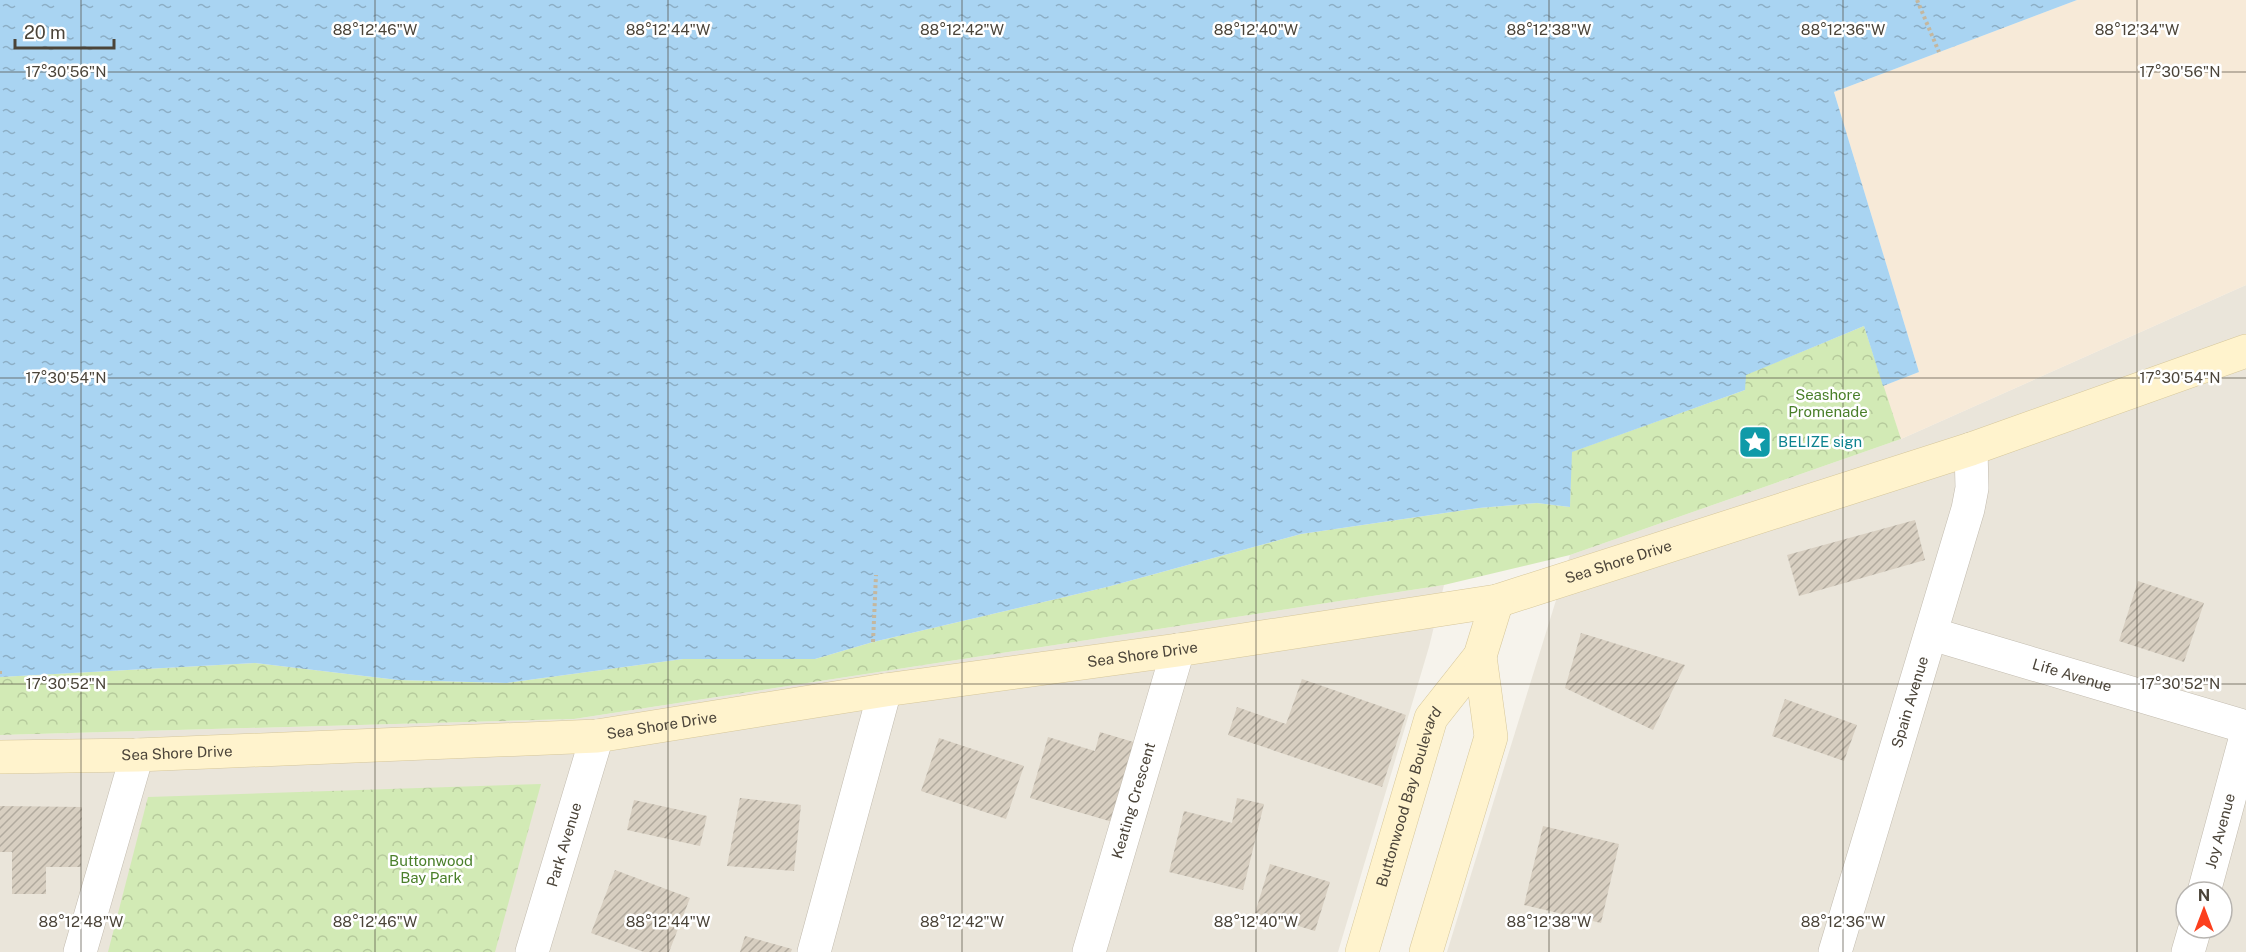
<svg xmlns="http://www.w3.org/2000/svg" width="2246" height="952" font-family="'Public Sans',sans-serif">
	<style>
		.residential { fill: #eae5da; fill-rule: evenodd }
		.commercial { fill: #f7ead8 }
		.park { fill: url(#park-crowns) }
		.water { fill: url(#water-ripples) }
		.building { fill: url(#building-hatch) }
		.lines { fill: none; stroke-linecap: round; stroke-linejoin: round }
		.street-casing { stroke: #c2bbae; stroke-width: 34 }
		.secondary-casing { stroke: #d6c79b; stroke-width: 34 }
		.path { stroke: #c4b79f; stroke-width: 4; stroke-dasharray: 3 3; stroke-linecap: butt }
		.street { stroke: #fff; stroke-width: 33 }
		.secondary { stroke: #fff3cd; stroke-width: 33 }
		.ticks { fill: none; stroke: #4b4439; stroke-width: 1.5; stroke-opacity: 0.45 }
		.labels { text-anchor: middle; stroke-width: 5; stroke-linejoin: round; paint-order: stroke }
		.park-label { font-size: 15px; fill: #4a7f2a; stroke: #fff }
		.culture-label { font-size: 15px; fill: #0d838f; stroke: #fff; text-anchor: start }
		.street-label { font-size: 15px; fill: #4b4439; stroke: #fff }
		.ticks-label { font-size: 15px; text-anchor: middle; fill: #4b4439; stroke: #fff; stroke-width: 5; stroke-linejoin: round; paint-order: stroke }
	</style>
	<defs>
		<pattern id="park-crowns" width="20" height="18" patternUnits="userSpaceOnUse" patternTransform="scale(1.5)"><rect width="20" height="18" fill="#d2eab5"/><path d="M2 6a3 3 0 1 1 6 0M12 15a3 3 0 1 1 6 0" fill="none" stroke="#b6ca9c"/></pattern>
		<pattern id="water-ripples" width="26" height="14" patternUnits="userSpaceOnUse" patternTransform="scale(1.5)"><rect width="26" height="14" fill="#a9d4f2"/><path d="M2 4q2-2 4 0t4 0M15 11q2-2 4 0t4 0" fill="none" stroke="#8caec5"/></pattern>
		<pattern id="building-hatch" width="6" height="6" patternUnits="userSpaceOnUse" patternTransform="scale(1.5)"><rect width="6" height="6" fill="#d8cfc1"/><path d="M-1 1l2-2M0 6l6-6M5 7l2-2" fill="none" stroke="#b1aa9e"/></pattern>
	</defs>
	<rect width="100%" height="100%" fill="#f6f3ec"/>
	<g class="residential">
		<path d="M 2246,285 L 2246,952 L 1447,952 L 1570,555 L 1901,439 ZM 2186,892 L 2222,892 L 2222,928 L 2186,928 Z"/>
		<polygon points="1444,585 1429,647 1338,952 0,952 0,735 574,719"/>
	</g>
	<polygon class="commercial" points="2077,0 2246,0 2246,285 1901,439 1883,386 1919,372 1834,92"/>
	<g class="park">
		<polygon points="1864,326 1901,439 1570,555 1444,585 574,719 0,735 0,677 255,663 398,680 507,683 683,659 815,659 873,642 1107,587 1301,534 1479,508 1537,503 1570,507 1571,452 1745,390 1745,375"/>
		<polygon points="541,784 495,952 108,952 148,797"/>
	</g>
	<polygon class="water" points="0,0 2077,0 1834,92 1919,372 1883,386 1864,326 1746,375 1745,390 1572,452 1570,507 1537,503 1479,508 1301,534 1107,587 873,642 815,659 683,659 507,683 398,680 255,663 0,677"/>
	<g class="building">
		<polygon points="1915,520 1925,560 1799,596 1787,555"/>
		<polygon points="2138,581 2204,603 2184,662 2119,641"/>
		<polygon points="1581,633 1685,665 1653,730 1565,688"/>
		<polygon points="1302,679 1406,715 1382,787 1228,735 1237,707 1286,724"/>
		<polygon points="1785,699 1857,725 1844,761 1772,736"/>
		<polygon points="1100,732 1140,744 1116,823 1030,798 1048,737 1095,751"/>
		<polygon points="939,738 1024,766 1006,819 921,791"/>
		<polygon points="740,798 801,805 794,871 727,866"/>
		<polygon points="1237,798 1264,804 1243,890 1169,872 1184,811 1232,823"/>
		<polygon points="634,800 707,816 700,846 627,830"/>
		<polygon points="0,806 82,807 81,867 46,867 46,894 12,894 12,852 0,852"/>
		<polygon points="1543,826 1619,844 1601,923 1524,905"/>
		<polygon points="1270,864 1330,882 1315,931 1255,913"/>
		<polygon points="615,870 690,898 669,952 644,952 591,933"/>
		<polygon points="745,936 792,949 791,952 740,952"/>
	</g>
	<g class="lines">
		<defs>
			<g id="street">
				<path id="s1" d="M 1932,634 L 2246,727"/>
				<path id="s2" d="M 2204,892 L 2246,736"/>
				<polyline points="80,952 137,755"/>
				<path id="s3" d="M 532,952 L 597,736"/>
				<polyline points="814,952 885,690"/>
				<path id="s4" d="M 1089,952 L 1178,650"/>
				<path id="s5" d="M 1835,952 L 1968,509 L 1972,488 L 1971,449"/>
				<polyline points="2188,952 2195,928"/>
			</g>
			<g id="secondary">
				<path id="s6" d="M 0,757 L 137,755 L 597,736 L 885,690 L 1178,650 L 1497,601 L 1971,449 L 2246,351"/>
				<path id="s7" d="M 1362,952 L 1431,718 L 1480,656 L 1497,601"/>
				<polyline points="1426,952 1491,737 1480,656"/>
			</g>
		</defs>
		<use href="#street" class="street-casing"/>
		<use href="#secondary" class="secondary-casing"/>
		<g class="path">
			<polyline points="1917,0 1939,52"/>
			<polyline points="873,642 876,575"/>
			<polyline points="0,671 0,677"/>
		</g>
		<use href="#street" class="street"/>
		<use href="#secondary" class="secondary"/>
	</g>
	<path class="ticks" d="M 81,0 L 81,952M 375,0 L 375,952M 668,0 L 668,952M 962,0 L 962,952M 1256,0 L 1256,952M 1549,0 L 1549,952M 1843,0 L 1843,952M 2137,0 L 2137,952M 0,72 L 2246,72M 0,378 L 2246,378M 0,684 L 2246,684"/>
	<defs>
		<symbol id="sight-square" viewBox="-11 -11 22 22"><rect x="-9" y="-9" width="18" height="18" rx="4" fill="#0f9aa8" stroke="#fff"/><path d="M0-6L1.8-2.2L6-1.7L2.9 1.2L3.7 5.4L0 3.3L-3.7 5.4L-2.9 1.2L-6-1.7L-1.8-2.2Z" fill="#fff"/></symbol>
	</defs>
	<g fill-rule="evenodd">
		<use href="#sight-square" x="1736" y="423" width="38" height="38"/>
	</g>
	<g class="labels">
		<g class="park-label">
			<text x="1828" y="400">Seashore<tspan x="1828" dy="17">Promenade</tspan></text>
			<text x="431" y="866">Buttonwood<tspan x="431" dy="17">Bay Park</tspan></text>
		</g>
		<g class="culture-label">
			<text x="1778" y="447">BELIZE sign</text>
		</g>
		<g class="street-label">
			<text dy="5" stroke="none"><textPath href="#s6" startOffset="1635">Sea Shore Drive</textPath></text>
			<text dy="5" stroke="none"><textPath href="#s6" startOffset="1149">Sea Shore Drive</textPath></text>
			<text dy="5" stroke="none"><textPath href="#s1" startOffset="146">Life Avenue</textPath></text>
			<text dy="5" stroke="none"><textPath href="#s5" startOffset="261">Spain Avenue</textPath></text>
			<text dy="5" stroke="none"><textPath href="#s6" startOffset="663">Sea Shore Drive</textPath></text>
			<text dy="5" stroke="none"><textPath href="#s6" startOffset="177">Sea Shore Drive</textPath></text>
			<text dy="5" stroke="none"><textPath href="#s7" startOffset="162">Buttonwood Bay Boulevard</textPath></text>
			<text dy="5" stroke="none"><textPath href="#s4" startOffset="158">Keating Crescent</textPath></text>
			<text dy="5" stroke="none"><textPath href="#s2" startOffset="63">Joy Avenue</textPath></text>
			<text dy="5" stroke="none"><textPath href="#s3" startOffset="112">Park Avenue</textPath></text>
		</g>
	</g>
	<g class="ticks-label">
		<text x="375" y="35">88°12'46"W</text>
		<text x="668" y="35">88°12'44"W</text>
		<text x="962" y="35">88°12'42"W</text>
		<text x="1256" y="35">88°12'40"W</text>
		<text x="1549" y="35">88°12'38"W</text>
		<text x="1843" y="35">88°12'36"W</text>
		<text x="2137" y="35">88°12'34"W</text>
		<text x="66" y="77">17°30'56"N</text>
		<text x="2180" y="77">17°30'56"N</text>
		<text x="66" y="383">17°30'54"N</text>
		<text x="2180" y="383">17°30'54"N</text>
		<text x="66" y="689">17°30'52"N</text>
		<text x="2180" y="689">17°30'52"N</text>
		<text x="81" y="927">88°12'48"W</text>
		<text x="375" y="927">88°12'46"W</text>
		<text x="668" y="927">88°12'44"W</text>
		<text x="962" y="927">88°12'42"W</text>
		<text x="1256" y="927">88°12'40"W</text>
		<text x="1549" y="927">88°12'38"W</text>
		<text x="1843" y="927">88°12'36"W</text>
	</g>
	<g transform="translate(2204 910)"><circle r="28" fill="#ffffff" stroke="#b7b4b0" stroke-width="1.5"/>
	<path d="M0-4.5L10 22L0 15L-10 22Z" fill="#fc3f1d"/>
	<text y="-9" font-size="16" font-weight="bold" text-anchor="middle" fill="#4b4439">N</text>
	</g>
	<path d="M15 39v9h99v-9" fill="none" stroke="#4b4439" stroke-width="3"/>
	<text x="24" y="39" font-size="18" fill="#4b4439" stroke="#ffffff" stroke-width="4.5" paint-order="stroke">20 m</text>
</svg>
